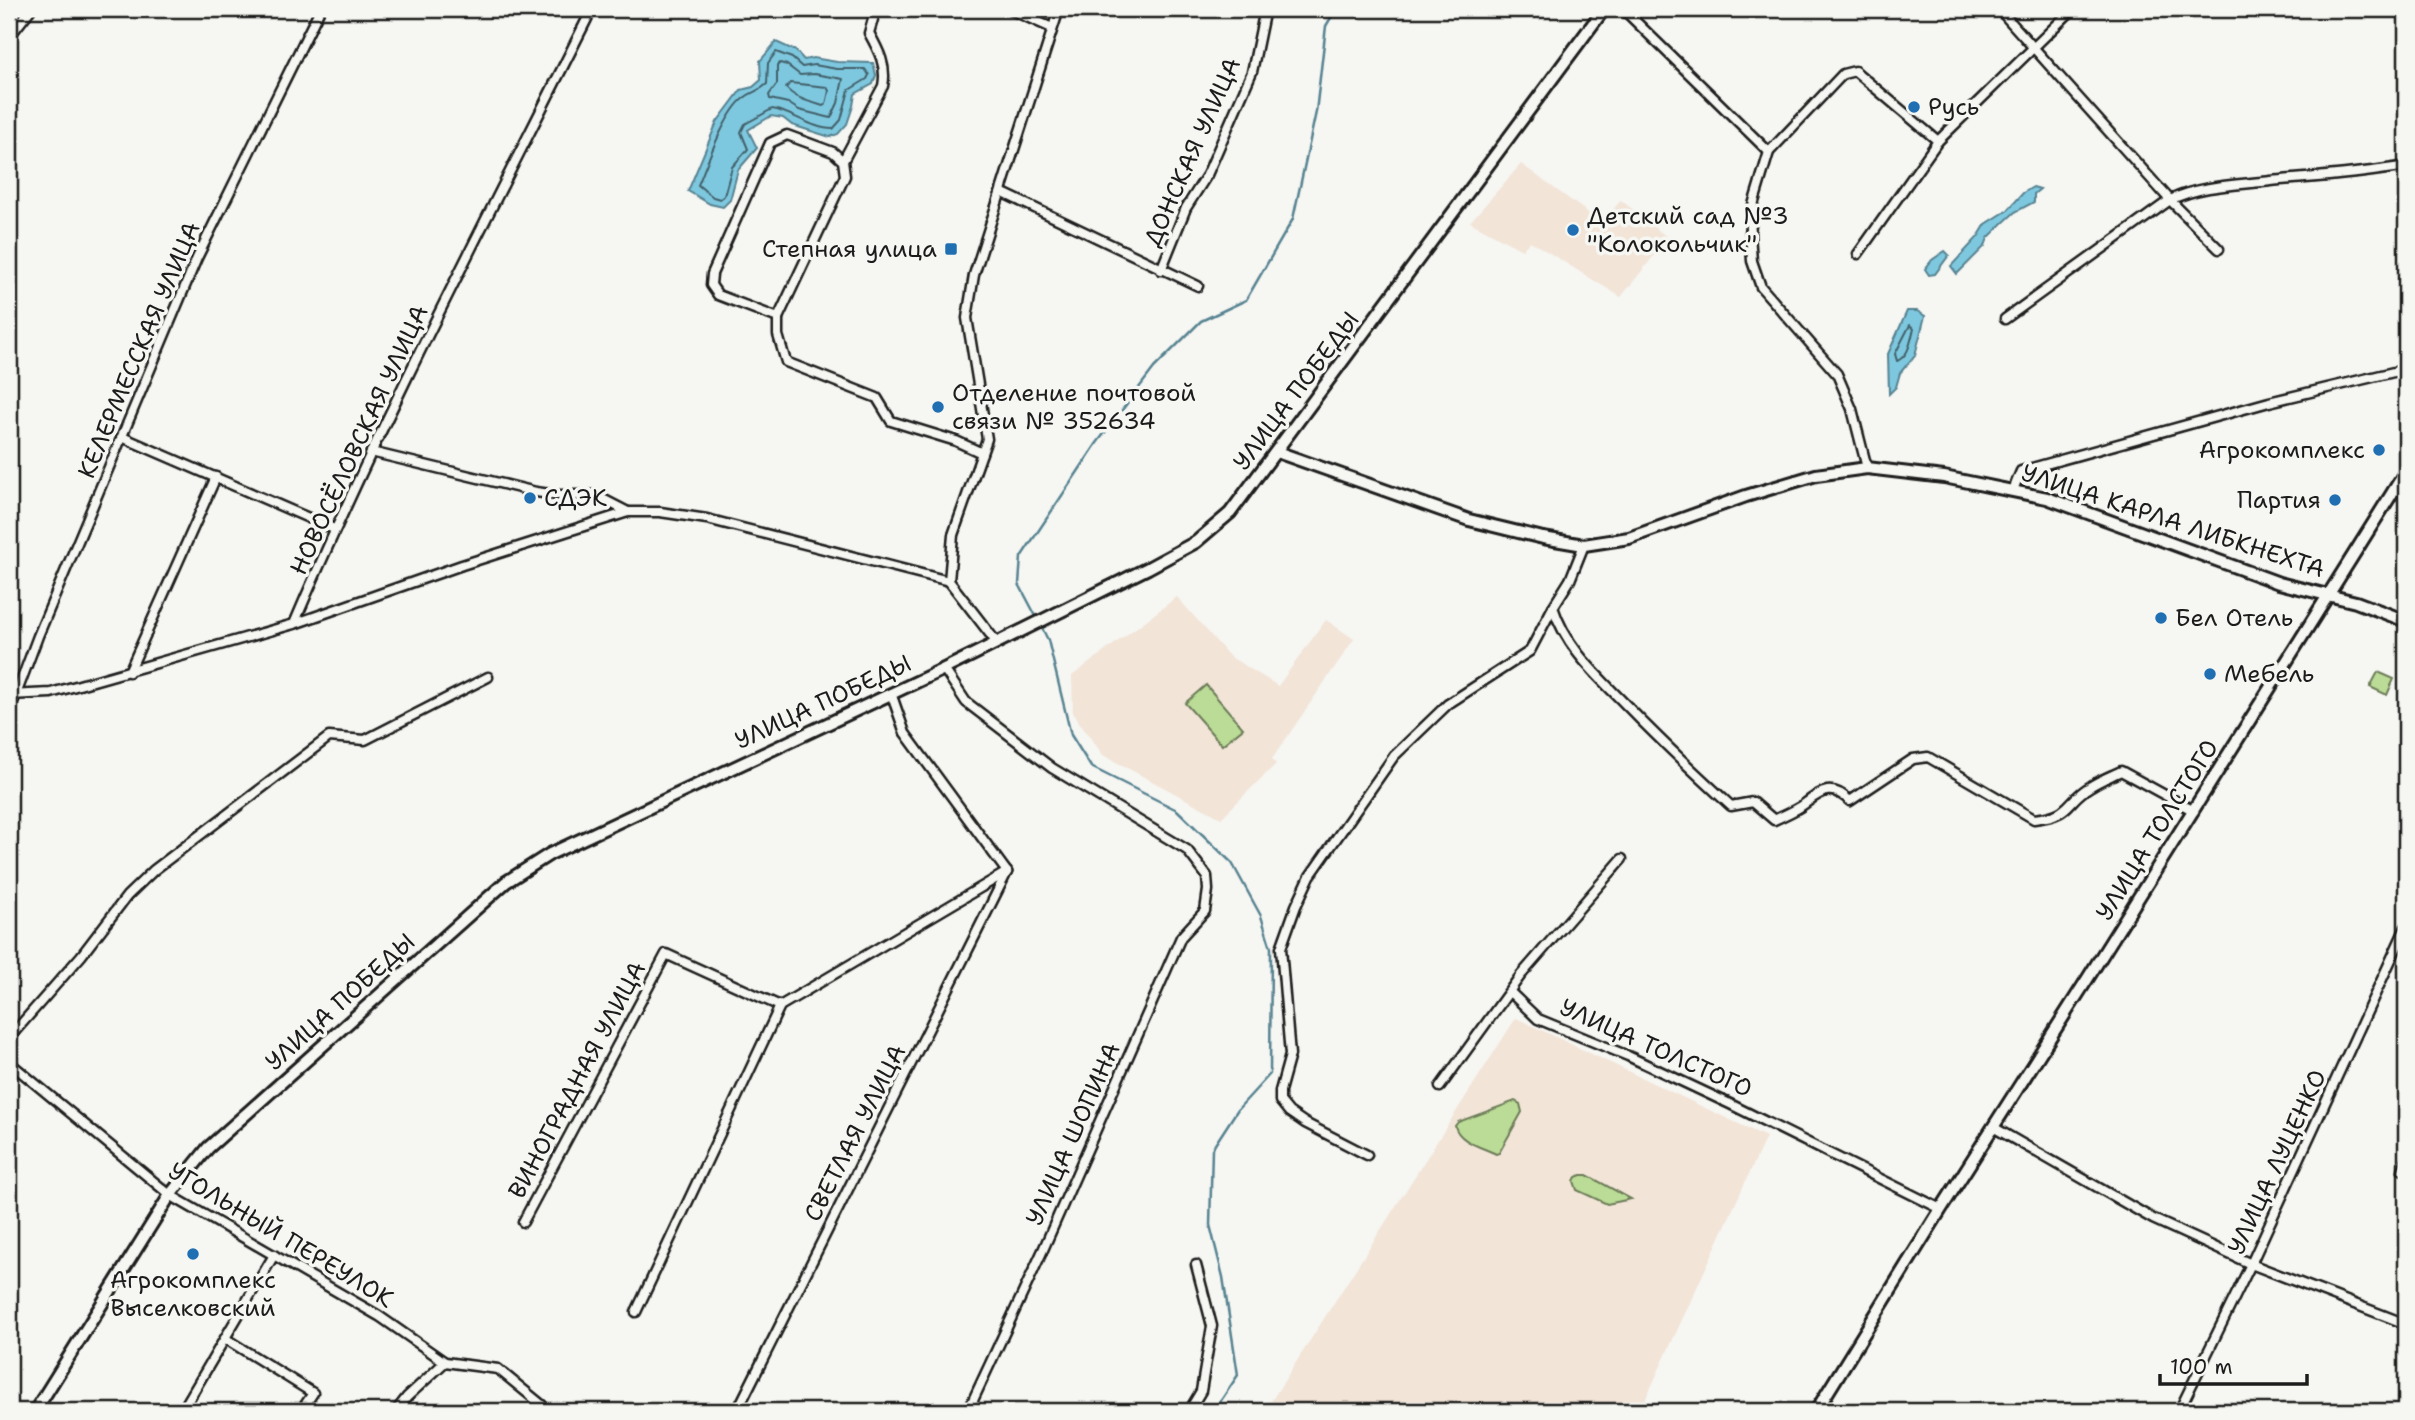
<svg xmlns="http://www.w3.org/2000/svg" width="2415" height="1420" font-family="'Shantell Sans',sans-serif">
	<style>
		.built { fill: #f2e4d7 }
		.green { fill: #bbdc96; stroke: #6c7c59; stroke-width: 2 }
		.water { fill: #7ec8df; stroke: #578391; stroke-width: 2 }
		.lines { fill: none; stroke-linecap: round; stroke-linejoin: round }
		.shore { stroke: #43616a; stroke-width: 2 }
		.stream { stroke: #578391; stroke-width: 2.5 }
		.street-casing { stroke: #1c1c1c; stroke-width: 13 }
		.secondary-casing { stroke: #1c1c1c; stroke-width: 16 }
		.street { stroke: #f6f6f2; stroke-width: 8 }
		.secondary { stroke: #f6f6f2; stroke-width: 10 }
		.poi-dot { fill: #1f6fb2; stroke: #f6f6f2; stroke-width: 2.5 }
		.labels { text-anchor: middle; stroke-width: 7; stroke-linejoin: round; paint-order: stroke }
		.poi-label { font-size: 24px; fill: #1c1c1c; stroke: #f6f6f2; text-anchor: start }
		.street-label { font-size: 24px; fill: #1c1c1c; stroke: #f6f6f2 }
	</style>
	<rect width="100%" height="100%" fill="#f6f6f2"/>
	<filter id="ink" filterUnits="userSpaceOnUse"><feTurbulence type="fractalNoise" baseFrequency=".0143" numOctaves="2"/><feDisplacementMap in="SourceGraphic" scale="14" xChannelSelector="R" yChannelSelector="G"/><feConvolveMatrix kernelMatrix="1 2 1 2 8 2 1 2 1" color-interpolation-filters="sRGB"/></filter>
	<g filter="url(#ink)">
		<g class="built">
			<polygon points="1521,164 1602,223 1621,200 1668,238 1621,297 1530,241 1522,250 1470,222"/>
			<polygon points="1177,597 1229,656 1278,686 1326,620 1354,639 1272,759 1276,764 1221,818 1103,755 1073,714 1072,676"/>
			<polygon points="1516,1018 1766,1137 1640,1411 1265,1411"/>
		</g>
		<g class="green">
			<polygon points="2378,672 2394,679 2387,695 2370,687"/>
			<polygon points="1206,685 1243,728 1222,745 1185,703"/>
			<path d="M 1515,1101 L 1520,1104 L 1522,1112 L 1499,1153 L 1496,1154 C 1482,1147 1459,1142 1455,1126 L 1458,1122 Z"/>
			<polygon points="1581,1175 1587,1175 1631,1199 1607,1204 1577,1190 1574,1181 1576,1177"/>
		</g>
		<g class="water">
			<polygon points="776,42 796,51 804,60 813,58 837,62 873,63 876,75 873,84 855,94 853,106 847,124 838,134 830,137 792,125 783,118 771,116 748,130 757,148 738,170 730,200 723,207 710,204 688,191 717,122 741,90 753,87 761,80 760,61"/>
			<polygon points="2033,187 2040,189 2034,194 2034,202 2015,212 2002,224 1988,238 1985,246 1957,274 1951,266 1978,237 1986,224 2008,210 2023,193"/>
			<polygon points="1945,251 1949,255 1935,274 1929,275 1925,269 1932,260"/>
			<polygon points="1907,311 1917,311 1925,316 1915,355 1900,373 1896,387 1889,394 1888,354"/>
		</g>
		<g class="lines">
			<g class="shore">
				<path d="M 776,52 L 792,58 L 802,67 L 814,65 L 837,69 L 865,69 L 869,75 L 867,79 L 849,90 L 841,120 L 833,129 C 812,129 792,112 772,109 L 745,124 L 741,132 L 748,149 L 732,167 L 724,196 L 720,199 L 713,197 L 698,185 C 707,163 726,111 744,98 C 751,92 758,92 767,84 L 768,63 Z"/>
				<polygon points="780,63 787,65 800,75 814,74 843,79 838,103 831,118 799,110 788,103 770,99 769,95 777,84 777,66"/>
				<path d="M 790,83 L 827,87 L 829,91 L 826,104 L 823,106 C 810,102 794,98 786,88 Z"/>
				<path d="M 1910,325 L 1914,329 C 1910,341 1910,355 1897,361 L 1895,354 Z"/>
			</g>
			<g class="stream">
				<polyline points="1038,620 1019,584 1021,557 1097,443 1154,368 1201,321 1246,300 1293,219 1316,112 1326,26 1336,9"/>
				<polyline points="1041,626 1048,640 1071,735 1091,767 1177,810 1232,863 1261,916 1271,948 1270,1074 1238,1109 1212,1149 1210,1225 1223,1277 1238,1375 1214,1411"/>
			</g>
			<defs>
				<g id="street">
					<polyline points="1009,9 1052,28"/>
					<polyline points="1623,9 1769,152"/>
					<polyline points="1999,9 2170,200 2219,249"/>
					<polyline points="9,37 31,9"/>
					<path d="M 843,161 L 833,152 L 787,135 L 770,143 L 712,274 L 711,285 L 718,295 L 778,318 L 845,176 L 843,161 L 883,86 C 887,66 879,51 869,33 L 876,9"/>
					<polyline points="1001,192 1198,286"/>
					<polyline points="1858,254 1938,141 2073,9"/>
					<polyline points="1161,270 1186,208 1207,175 1252,72 1265,9"/>
					<polyline points="778,318 778,335 786,362 877,398 891,421 956,441 982,453"/>
					<path d="M 2005,319 L 2170,200 C 2201,185 2237,185 2271,181 C 2316,177 2361,174 2406,166"/>
					<polyline points="122,437 334,529"/>
					<polyline points="371,452 536,492 557,495 595,495 628,512"/>
					<polyline points="1867,468 1852,409 1837,374 1761,287 1752,261 1750,234 1753,205 1769,152 1843,74 1855,71 1938,141"/>
					<polyline points="2013,490 2021,471 2269,402 2406,369"/>
					<polyline points="949,581 953,535 987,439 967,318 974,275 1059,9"/>
					<path d="M 1553,607 C 1566,648 1597,675 1626,705 C 1660,740 1695,773 1731,806 L 1753,802 L 1774,820 C 1783,816 1792,812 1800,807 C 1819,794 1829,781 1850,801 L 1913,759 L 1928,757 L 2034,819 C 2073,815 2064,802 2091,786 C 2100,780 2111,776 2121,771 L 2194,811"/>
					<path d="M 294,624 C 383,415 490,213 592,9"/>
					<polyline points="944,669 966,702 1052,768 1187,850 1207,876 1208,890 1205,911 1181,937 1043,1250 968,1411"/>
					<polyline points="129,672 216,477"/>
					<polyline points="891,693 905,733 1007,872"/>
					<polyline points="9,695 51,693 294,624 462,565 628,512 660,512 707,519 949,581 997,643"/>
					<polyline points="9,713 38,636 197,258 320,9"/>
					<polyline points="1510,992 1538,1019 1628,1056 1730,1104 1941,1209"/>
					<polyline points="9,1038 81,956 127,896 154,870 329,737 365,740 488,677"/>
					<polyline points="9,1062 170,1195 379,1316 445,1362 498,1369 542,1405 545,1411"/>
					<polyline points="1440,1087 1521,975 1622,859"/>
					<polyline points="1993,1127 2153,1219 2251,1264 2406,1324"/>
					<polyline points="1367,1155 1305,1123 1289,1112 1280,1101 1280,1091 1290,1055 1281,948 1296,906 1310,876 1394,756 1448,704 1530,651 1553,607 1570,580 1584,545"/>
					<polyline points="2403,1170 2406,1161"/>
					<polyline points="523,1222 666,954 780,1006"/>
					<polyline points="636,1312 780,1006 1007,872"/>
					<polyline points="226,1339 313,1393 301,1411"/>
					<polyline points="182,1411 274,1255"/>
					<polyline points="396,1411 407,1397 445,1362"/>
					<polyline points="737,1411 1007,872"/>
					<polyline points="1189,1411 1201,1391 1212,1326 1196,1265"/>
					<polyline points="2179,1411 2251,1264 2406,927"/>
				</g>
				<g id="secondary">
					<polyline points="1277,452 1469,520 1543,538 1584,545 1629,538 1746,496 1816,475 1867,468 1944,477 2047,498 2279,583 2356,602 2406,621"/>
					<polyline points="35,1411 170,1195 208,1148 506,882 550,854 944,669 1148,568 1196,542 1230,513 1604,9"/>
					<polyline points="1816,1411 1941,1209 2088,978 2406,471"/>
				</g>
			</defs>
			<use href="#street" class="street-casing"/>
			<use href="#secondary" class="secondary-casing"/>
			<use href="#street" class="street"/>
			<use href="#secondary" class="secondary"/>
		</g>
	</g>
	<g class="poi-dot">
		<circle cx="1914" cy="107" r="7"/>
		<circle cx="1573" cy="230" r="7"/>
		<rect x="944" y="242" width="14" height="14" rx="3.5"/>
		<circle cx="938" cy="407" r="7"/>
		<circle cx="2379" cy="450" r="7"/>
		<circle cx="530" cy="498" r="7"/>
		<circle cx="2335" cy="500" r="7"/>
		<circle cx="2161" cy="618" r="7"/>
		<circle cx="2210" cy="674" r="7"/>
		<circle cx="193" cy="1254" r="7"/>
	</g>
	<g class="labels">
		<g class="poi-label">
			<text x="1928" y="115">Русь</text>
			<text x="1587" y="224">Детский сад №3<tspan x="1587" dy="28">"Колокольчик"</tspan></text>
			<text x="937" y="257" text-anchor="end">Степная улица</text>
			<text x="952" y="401">Отделение почтовой<tspan x="952" dy="28">связи № 352634</tspan></text>
			<text x="2365" y="458" text-anchor="end">Агрокомплекс</text>
			<text x="544" y="506">СДЭК</text>
			<text x="2321" y="508" text-anchor="end">Партия</text>
			<text x="2175" y="626">Бел Отель</text>
			<text x="2224" y="682">Мебель</text>
			<text x="193" y="1288" text-anchor="middle">Агрокомплекс<tspan x="193" dy="28">Выселковский</tspan></text>
		</g>
		<g class="street-label">
			<text transform="translate(1192 152) rotate(-66)" y="8">ДОНСКАЯ УЛИЦА</text>
			<text transform="translate(139 350) rotate(-67)" y="8">КЕЛЕРМЕССКАЯ УЛИЦА</text>
			<text transform="translate(1296 391) rotate(-53)" y="8">УЛИЦА ПОБЕДЫ</text>
			<text transform="translate(359 440) rotate(-65)" y="8">НОВОСЁЛОВСКАЯ УЛИЦА</text>
			<text transform="translate(2173 521) rotate(18)" y="8">УЛИЦА КАРЛА ЛИБКНЕХТА</text>
			<text transform="translate(823 702) rotate(-25)" y="8">УЛИЦА ПОБЕДЫ</text>
			<text transform="translate(2157 830) rotate(-58)" y="8">УЛИЦА ТОЛСТОГО</text>
			<text transform="translate(340 1002) rotate(-42)" y="8">УЛИЦА ПОБЕДЫ</text>
			<text transform="translate(1656 1048) rotate(24)" y="8">УЛИЦА ТОЛСТОГО</text>
			<text transform="translate(577 1080) rotate(-62)" y="8">ВИНОГРАДНАЯ УЛИЦА</text>
			<text transform="translate(855 1133) rotate(-63)" y="8">СВЕТЛАЯ УЛИЦА</text>
			<text transform="translate(1073 1134) rotate(-66)" y="8">УЛИЦА ШОПИНА</text>
			<text transform="translate(2277 1162) rotate(-65)" y="8">УЛИЦА ЛУЦЕНКО</text>
			<text transform="translate(281 1235) rotate(31)" y="8">УГОЛЬНЫЙ ПЕРЕУЛОК</text>
		</g>
	</g>
	<rect width="2415" height="1420" fill="none" stroke="#f6f6f2" stroke-width="35"/>
	<rect x="18" y="18" width="2380" height="1385" fill="none" stroke="#1c1c1c" stroke-width="2.5" filter="url(#ink)"/>
	<path d="M2160 1374v10h147v-10" fill="none" stroke="#1c1c1c" stroke-width="3.5"/>
	<text x="2170" y="1374" font-size="21" fill="#1c1c1c" stroke="#f6f6f2" stroke-width="5" paint-order="stroke">100 m</text>
</svg>
